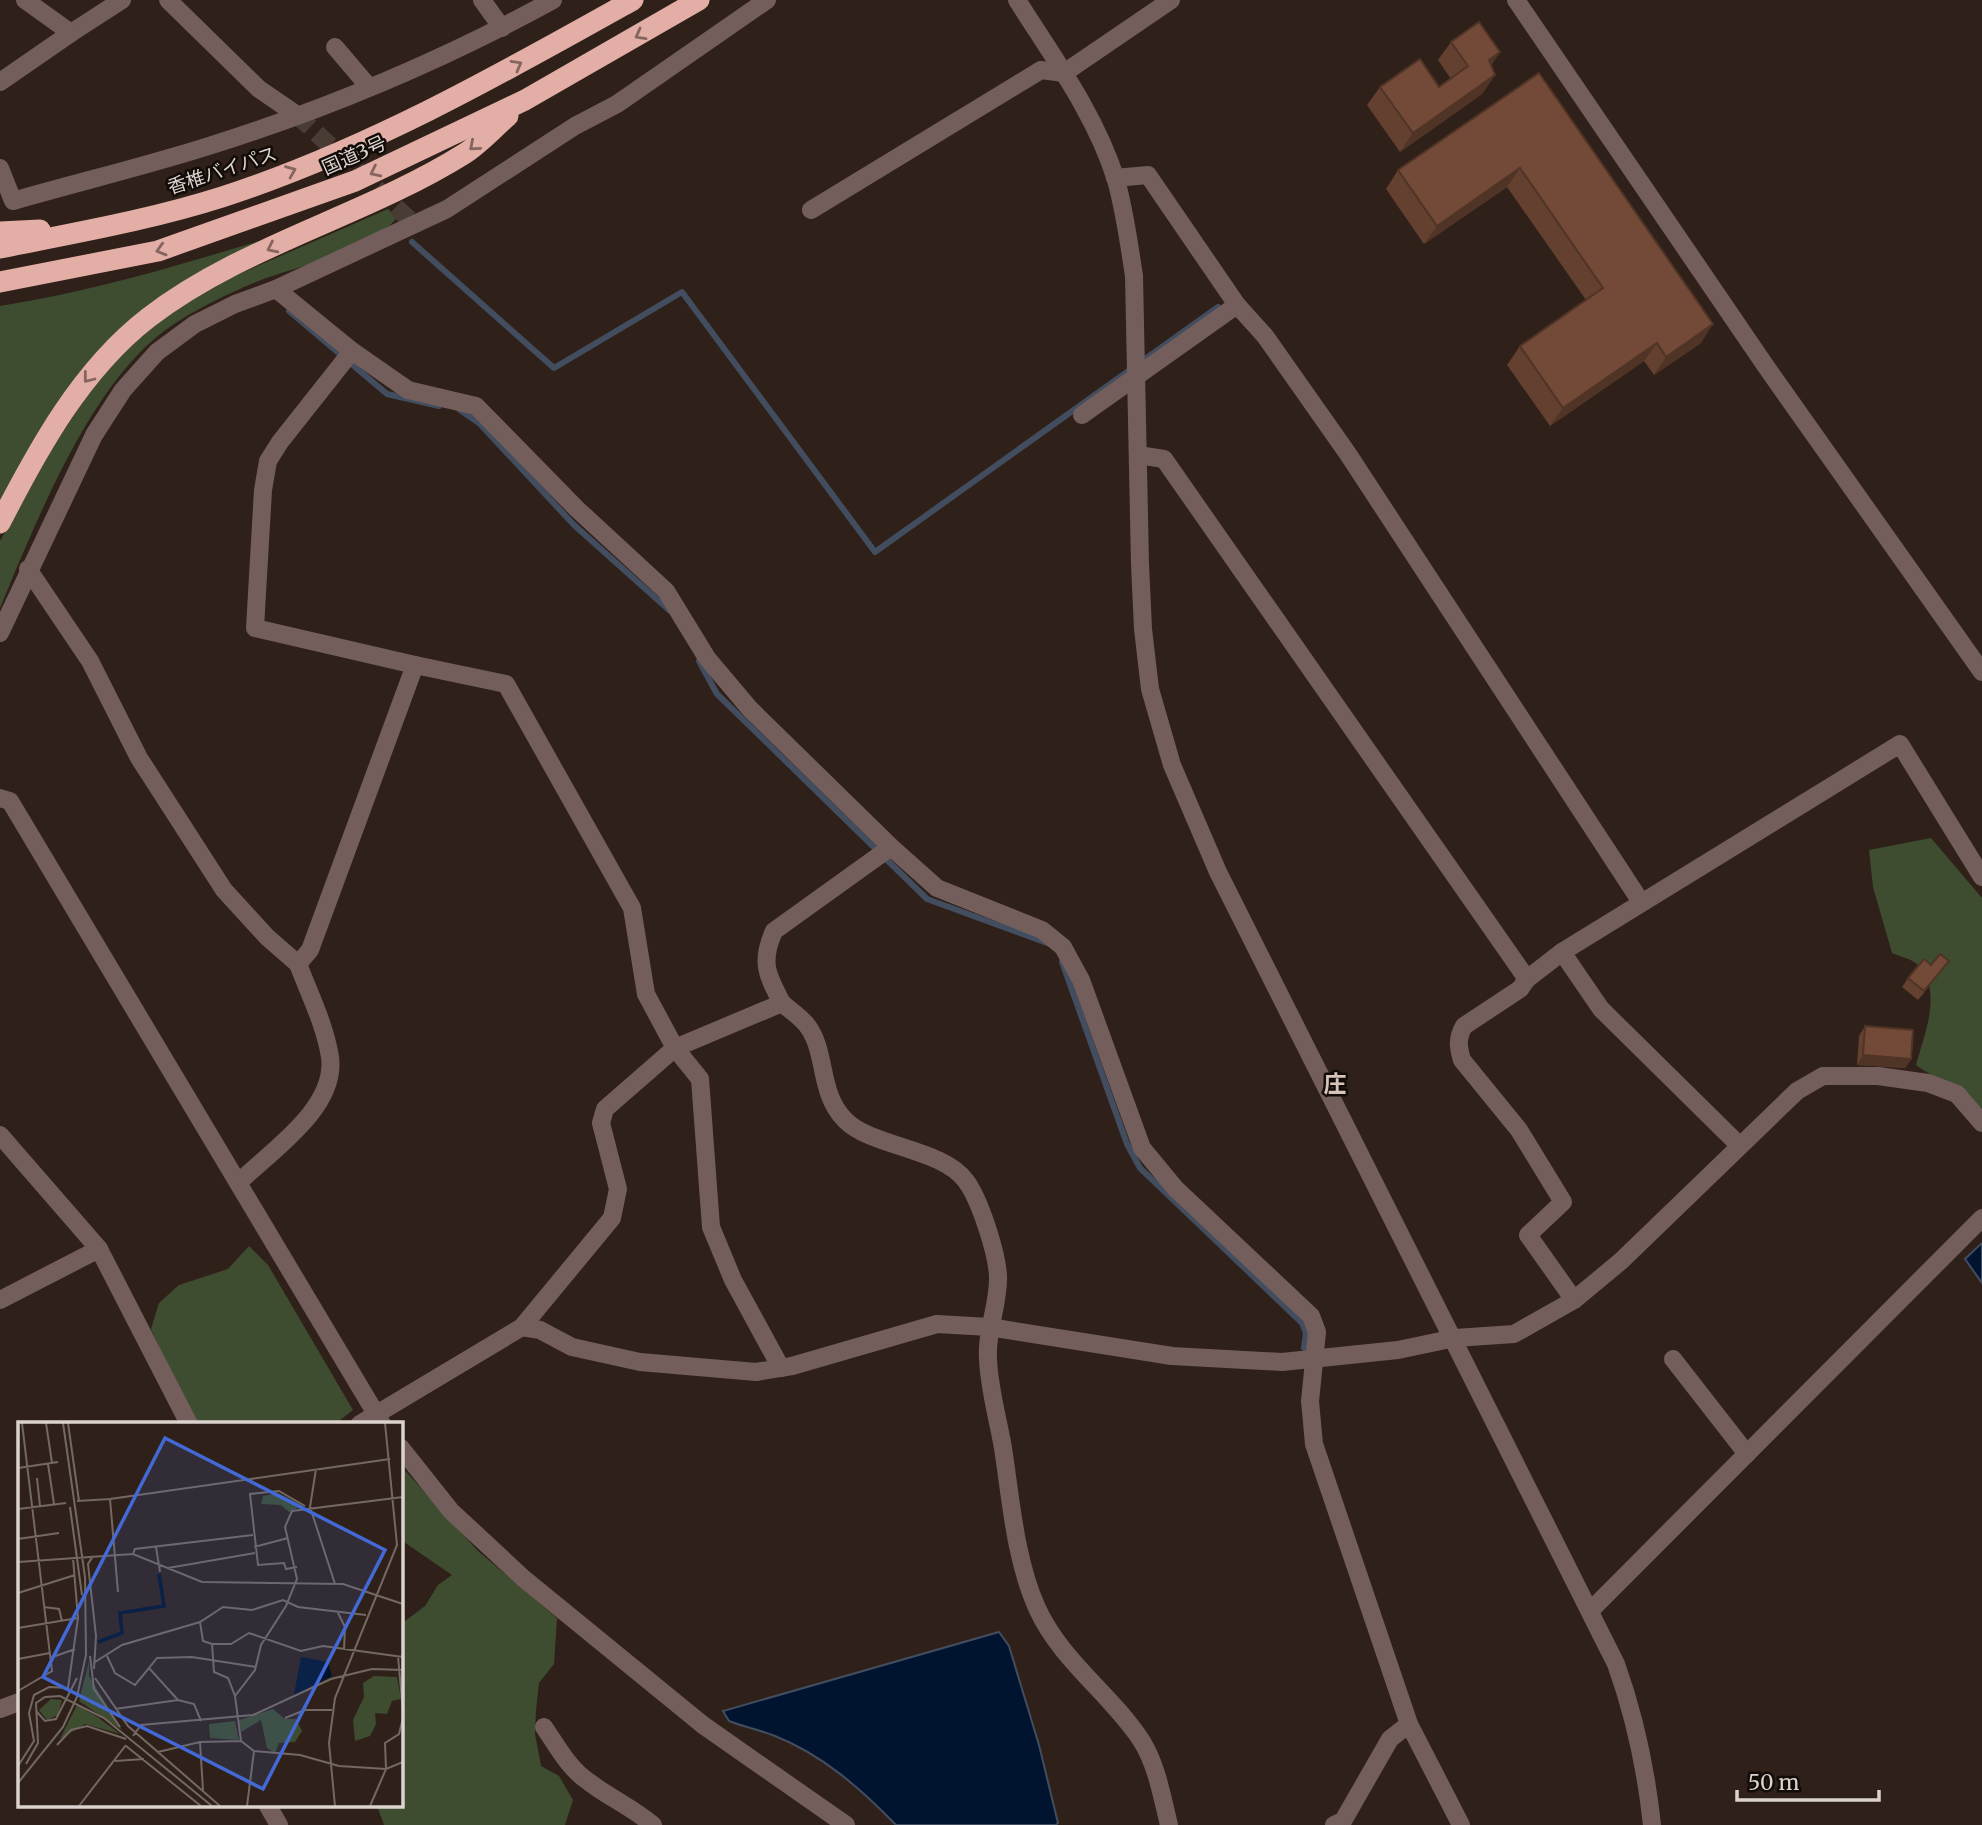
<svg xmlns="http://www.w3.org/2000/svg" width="1982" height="1825" font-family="Merriweather,'Noto Sans JP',serif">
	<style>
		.green { fill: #3e4d30 }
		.water { fill: #001430; stroke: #424d5f; stroke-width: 2 }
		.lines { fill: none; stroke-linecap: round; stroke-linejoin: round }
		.stream { stroke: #424d5f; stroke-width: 6 }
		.minor-tunnel { stroke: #493c35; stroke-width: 18; stroke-dasharray: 18 9; stroke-linecap: butt }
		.minor { stroke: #745e5b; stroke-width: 18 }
		.highway { stroke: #e3aea6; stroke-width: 21 }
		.wall { fill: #63402f }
		.shaded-wall { fill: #503426 }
		.building { fill: #734a37; stroke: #503426; stroke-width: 2 }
		.oneway { stroke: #85655f }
		.labels { text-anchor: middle; stroke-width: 5; stroke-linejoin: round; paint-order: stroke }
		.street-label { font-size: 19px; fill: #dcd3ce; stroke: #120c09 }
		.quarter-label { font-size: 23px; font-weight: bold; fill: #d6c3ba; stroke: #120c09 }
		.inset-river { fill: none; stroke: #001430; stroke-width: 3.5 }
		.inset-road { fill: none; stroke: #746862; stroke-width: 2 }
		.view { fill: #4369d6; fill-opacity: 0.15; stroke: #4369d6; stroke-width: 3.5 }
		.inset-edge { fill: none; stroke: #dcd3ce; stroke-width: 3.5 }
	</style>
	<rect width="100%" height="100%" fill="#2f211a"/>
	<g class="green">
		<path d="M 388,209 L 397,218 C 364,256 290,266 244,287 C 217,299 187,314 164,331 C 89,387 36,522 0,608 L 0,541 L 56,442 L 93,387 L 134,341 L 167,315 L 221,282 Z"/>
		<path d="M 259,241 L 161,300 L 0,508 L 0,306 C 89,292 173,267 259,241 Z"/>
		<path d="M 1931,838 L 1982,898 L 1982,1110 C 1966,1088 1938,1081 1916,1065 C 1924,1035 1944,990 1917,964 C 1911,959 1899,956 1892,953 L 1873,887 L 1869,850 Z"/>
		<polygon points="249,1246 268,1265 353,1410 335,1424 196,1424 192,1418 151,1329 159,1303 179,1285 228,1269"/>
		<polygon points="401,1466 478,1551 557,1618 554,1664 539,1683 536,1710 535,1734 541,1766 559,1776 573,1800 565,1825 384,1825 377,1806 401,1806 401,1624 425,1606 438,1585 452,1575 401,1540"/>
	</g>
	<g class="water">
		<polygon points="1982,1243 1982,1283 1965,1259"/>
		<path d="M 999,1632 L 1009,1646 L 1039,1745 L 1058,1823 L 1056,1825 L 896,1825 C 861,1789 823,1755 775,1736 C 760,1730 744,1727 729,1721 L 723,1711 Z"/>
	</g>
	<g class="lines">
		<g class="stream">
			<polyline points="412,242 554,368 682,292 875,552 1218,307"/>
			<polyline points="289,311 387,394 439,406"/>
			<polyline points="460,410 479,423 574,525 669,610"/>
			<polyline points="699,661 717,694 927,899 1047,943"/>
			<polyline points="1062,962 1127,1144 1140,1168 1302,1323 1306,1333 1304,1348"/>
		</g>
		<polyline class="minor-tunnel" points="297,115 413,223"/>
		<g class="minor">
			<polyline points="25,0 71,33 122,0"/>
			<polyline points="168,0 259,89 297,115"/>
			<polyline points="482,0 502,28"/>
			<path d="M 1017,0 C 1053,57 1096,115 1116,180 C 1125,212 1129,244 1134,276 L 1140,564 L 1143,629 L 1150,689 L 1172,765 L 1218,872 L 1616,1664 C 1635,1717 1646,1769 1652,1825"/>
			<polyline points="1516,0 1767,368 1982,672"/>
			<polyline points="335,47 369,87"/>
			<polyline points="0,82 71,33"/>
			<path d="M 0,168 L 13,201 C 79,182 146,166 212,145 C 329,108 445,59 553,0"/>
			<polyline points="1115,178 1148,175 1237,305 1265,336 1348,454 1641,902"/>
			<polyline points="811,210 1041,70 1064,73 1171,0"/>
			<polyline points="276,289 352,351 408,390 476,406 577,509 666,591 707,658 750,709 891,847 937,888 1042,930 1063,947 1081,980 1142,1148 1175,1188 1311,1316 1317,1332 1310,1401 1314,1444 1409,1724 1461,1825"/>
			<polyline points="1082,415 1237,305"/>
			<polyline points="1138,455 1164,459 1527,979"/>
			<polyline points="28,569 90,661 139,758 224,890 267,937 298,964"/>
			<polyline points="0,633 94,435 123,390 157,352 195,324 235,304 276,289 447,209 575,126 617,104 767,0"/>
			<polyline points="415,665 506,684 632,908 646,994 675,1048 700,1079 711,1227 733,1280 781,1368"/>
			<polyline points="0,798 10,801 382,1424"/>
			<polyline points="1562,952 1601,1009 1739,1145"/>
			<path d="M 782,1003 C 790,1010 799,1016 806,1024 C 828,1051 817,1091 845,1120 C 871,1147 942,1148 966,1181 C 980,1200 997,1253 998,1276 C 999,1304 986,1331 988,1359 C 989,1388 998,1419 1003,1448 C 1011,1500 1015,1559 1037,1608 C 1061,1661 1110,1693 1141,1740 C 1157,1765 1162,1797 1169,1825"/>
			<polyline points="0,1135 99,1249 189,1424"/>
			<path d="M 238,1183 C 271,1151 337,1108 330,1057 C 325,1025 309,993 298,964 L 310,950 L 415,665 L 255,628 L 263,490 L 268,461 L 280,442 L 352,351"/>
			<polyline points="0,1300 99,1249"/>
			<path d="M 1574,1300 L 1528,1235 L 1563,1202 L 1519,1130 L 1462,1060 C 1458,1047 1457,1038 1464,1026 L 1520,989 L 1527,979 L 1562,952 L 1900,744 L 1982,877"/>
			<polyline points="522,1327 540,1330 572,1347 640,1362 756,1372 792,1366 937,1324 989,1327 1172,1356 1282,1362 1398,1350 1455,1338 1514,1334 1574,1300 1621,1261 1797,1091 1823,1076 1878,1076 1928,1083 1957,1094 1982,1123"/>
			<polyline points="1673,1359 1747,1454"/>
			<path d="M 360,1424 L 522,1327 L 612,1218 L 618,1189 L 601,1123 L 605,1109 L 675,1048 L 782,1003 C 767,975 760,962 774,931 L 891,847"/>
			<polyline points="401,1448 451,1511 523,1578 703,1725 846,1825"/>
			<polyline points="1591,1610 1982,1218"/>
			<polyline points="0,1709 19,1702"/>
			<path d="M 544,1727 C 557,1746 569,1769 589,1782 C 610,1798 633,1808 653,1825"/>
			<polyline points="268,1806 279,1825"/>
			<polyline points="1334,1825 1343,1821 1390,1739 1409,1724"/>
		</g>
		<g class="highway">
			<polyline points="0,232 40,230"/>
			<path d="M 0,248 C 74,233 150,220 222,197 C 367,150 501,74 633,0"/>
			<polyline points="0,282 158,251 355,181 525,100 699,0"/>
			<path d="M 0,523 C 38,449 81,370 148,318 C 243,245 363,217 464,154 C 480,144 494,128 508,116"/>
		</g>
	</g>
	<g class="wall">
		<polygon points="1451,42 1500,52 1491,65 1495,75 1482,94 1400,152 1367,105 1380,87 1439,87 1451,79 1438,60"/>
		<polygon points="1539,73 1701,343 1654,375 1644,361 1550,426 1507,365 1520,346 1586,300 1507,187 1424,244 1386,189 1398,170"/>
		<polygon points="1942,970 1918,1000 1902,987 1908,978"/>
		<polygon points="1865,1026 1911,1059 1905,1068 1857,1065 1859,1036"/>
	</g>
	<g class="shaded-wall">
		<polygon points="1500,52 1487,70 1489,60"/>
		<polygon points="1495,75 1482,94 1400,152 1413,133"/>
		<polygon points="1520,168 1507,187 1424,244 1437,226"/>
		<polygon points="1713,324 1701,343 1654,375 1666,357"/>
		<polygon points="1657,343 1644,361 1550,426 1563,408"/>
		<polygon points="1863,1055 1911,1059 1905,1068 1857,1065"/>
	</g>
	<g class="building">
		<polygon points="1479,22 1500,52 1489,60 1495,75 1413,133 1380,87 1420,59 1439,87 1468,66 1451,42"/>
		<polygon points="1539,73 1713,324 1666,357 1657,343 1563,408 1520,346 1603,288 1520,168 1437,226 1398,170"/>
		<polygon points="1940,954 1949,961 1924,991 1908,978 1924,959 1931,965"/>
		<polygon points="1865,1026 1913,1030 1911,1059 1863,1055"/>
	</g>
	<defs><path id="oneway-chevron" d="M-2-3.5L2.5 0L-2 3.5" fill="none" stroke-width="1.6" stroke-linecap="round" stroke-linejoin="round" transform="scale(1.75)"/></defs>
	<g class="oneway">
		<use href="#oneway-chevron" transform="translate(640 35) rotate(151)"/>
		<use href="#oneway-chevron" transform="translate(517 65) rotate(-29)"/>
		<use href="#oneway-chevron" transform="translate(474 146) rotate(139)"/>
		<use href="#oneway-chevron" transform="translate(291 171) rotate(-22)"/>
		<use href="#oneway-chevron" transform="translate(375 172) rotate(154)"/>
		<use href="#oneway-chevron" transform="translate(272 248) rotate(154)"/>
		<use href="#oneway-chevron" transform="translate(161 250) rotate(164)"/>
		<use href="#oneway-chevron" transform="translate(88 378) rotate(128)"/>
	</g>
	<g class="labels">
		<g class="street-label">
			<text transform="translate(354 155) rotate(-24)" y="7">国道3号</text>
			<text transform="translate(222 170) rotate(-18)" y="7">香椎バイパス</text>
		</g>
		<g class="quarter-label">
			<text x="1335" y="1092">庄</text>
		</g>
	</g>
	<g transform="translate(18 1422)">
		<rect width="385" height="385" fill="#2f211a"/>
		<path d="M 260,71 L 284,83 L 284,84 L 271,90 L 263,83 L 243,82 L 245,74 ZM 71,239 L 71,254 L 104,308 L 61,279 ZM 356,254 L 379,255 L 383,277 L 374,279 L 369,292 L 357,291 L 358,302 L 352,314 L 337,319 L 335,298 L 346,275 L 345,261 ZM 33,277 L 44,278 L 40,293 L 29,298 L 21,288 ZM 59,283 L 81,296 L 102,312 L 67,302 L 42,317 ZM 255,287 L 267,297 L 278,297 L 284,309 L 277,320 L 261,321 L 257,331 L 249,326 L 243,298 L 223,310 L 221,298 ZM 217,299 L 221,318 L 192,316 L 191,302 Z" fill="#3e4d30"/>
		<path d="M 283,235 L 310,240 L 314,254 L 276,273 Z" fill="#001430"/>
		<path class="inset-river" d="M 80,220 L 104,211 L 102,191 L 146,184 L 141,152"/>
		<path class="inset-road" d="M 28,1 L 34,41M 50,1 L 61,79M 30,42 L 36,82M 0,46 L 40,40M 298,47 L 292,85 L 317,162M 19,56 L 22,84M 92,77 L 372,37M 59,79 L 92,77 L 100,170M 52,85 L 64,173M 0,87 L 48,81M 0,117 L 41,111M 138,125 L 142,150M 236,125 L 270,116M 115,132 L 117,127 L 235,113M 75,134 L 70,142 L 78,214 L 76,247M 0,140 L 115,132 L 184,160 L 325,162 L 385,182M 279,145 L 268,147 L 266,141 L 240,143 L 232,72 L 261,69 L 287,84M 150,146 L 237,131M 0,171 L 57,153M 26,185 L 41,187 L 44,199M 320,191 L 327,205 L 326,228M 182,200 L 185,219 L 194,222 L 196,250 L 210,256 L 217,274 L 223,319 L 236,329 L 282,333 L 321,344 L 368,347 L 385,340M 0,206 L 60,196M 194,222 L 213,222 L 231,211 L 283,229 L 305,224 L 385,235M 72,234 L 76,267 L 102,305M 89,234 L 97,251 L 117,263 L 131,246 L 160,278 L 176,282 L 183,299M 380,234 L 385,290M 32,236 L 57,227M 0,237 L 32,231M 77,240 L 104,223 L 182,200 L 205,185 L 234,188 L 265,178 L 280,185 L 348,193M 131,246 L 139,236 L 174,235 L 238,245M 77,256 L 110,304 L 202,384M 0,269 L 34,249 L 4,1M 217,274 L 237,248 L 243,223 L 268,184 L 279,157 L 267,105 L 274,89 L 385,75M 97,287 L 160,278M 19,290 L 27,299 L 38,297 L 59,256M 267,296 L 287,288 L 314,288M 115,314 L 123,303 L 235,293 L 313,257 L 354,247 L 385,248M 182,320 L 185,368M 39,323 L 53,308 L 69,304 L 108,317M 108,324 L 183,384M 140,330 L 182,320 L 223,319M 97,339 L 126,337M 8,342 L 20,321 L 18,281 L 27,275 L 42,274 L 86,296 L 194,384M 0,344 L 16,319 L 11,291 L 16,273 L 31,265 L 50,266 L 60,196 L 55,136M 0,361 L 45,305 L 59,275 L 68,233 L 67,155 L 45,1M 61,384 L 108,323M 229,384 L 236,329M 317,384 L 311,321 L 317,276 L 379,123 L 367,1M 352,384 L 368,347 L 367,321 L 381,312 L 385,296"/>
		<path class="view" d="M 147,16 L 367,128 L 245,367 L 25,255 Z"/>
		<rect width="385" height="385" class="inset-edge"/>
	</g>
	<path d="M1737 1790v10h142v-10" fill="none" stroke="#dcd3ce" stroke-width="3.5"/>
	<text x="1748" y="1790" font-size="21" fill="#dcd3ce" stroke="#120c09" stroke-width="5" paint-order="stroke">50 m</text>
</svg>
